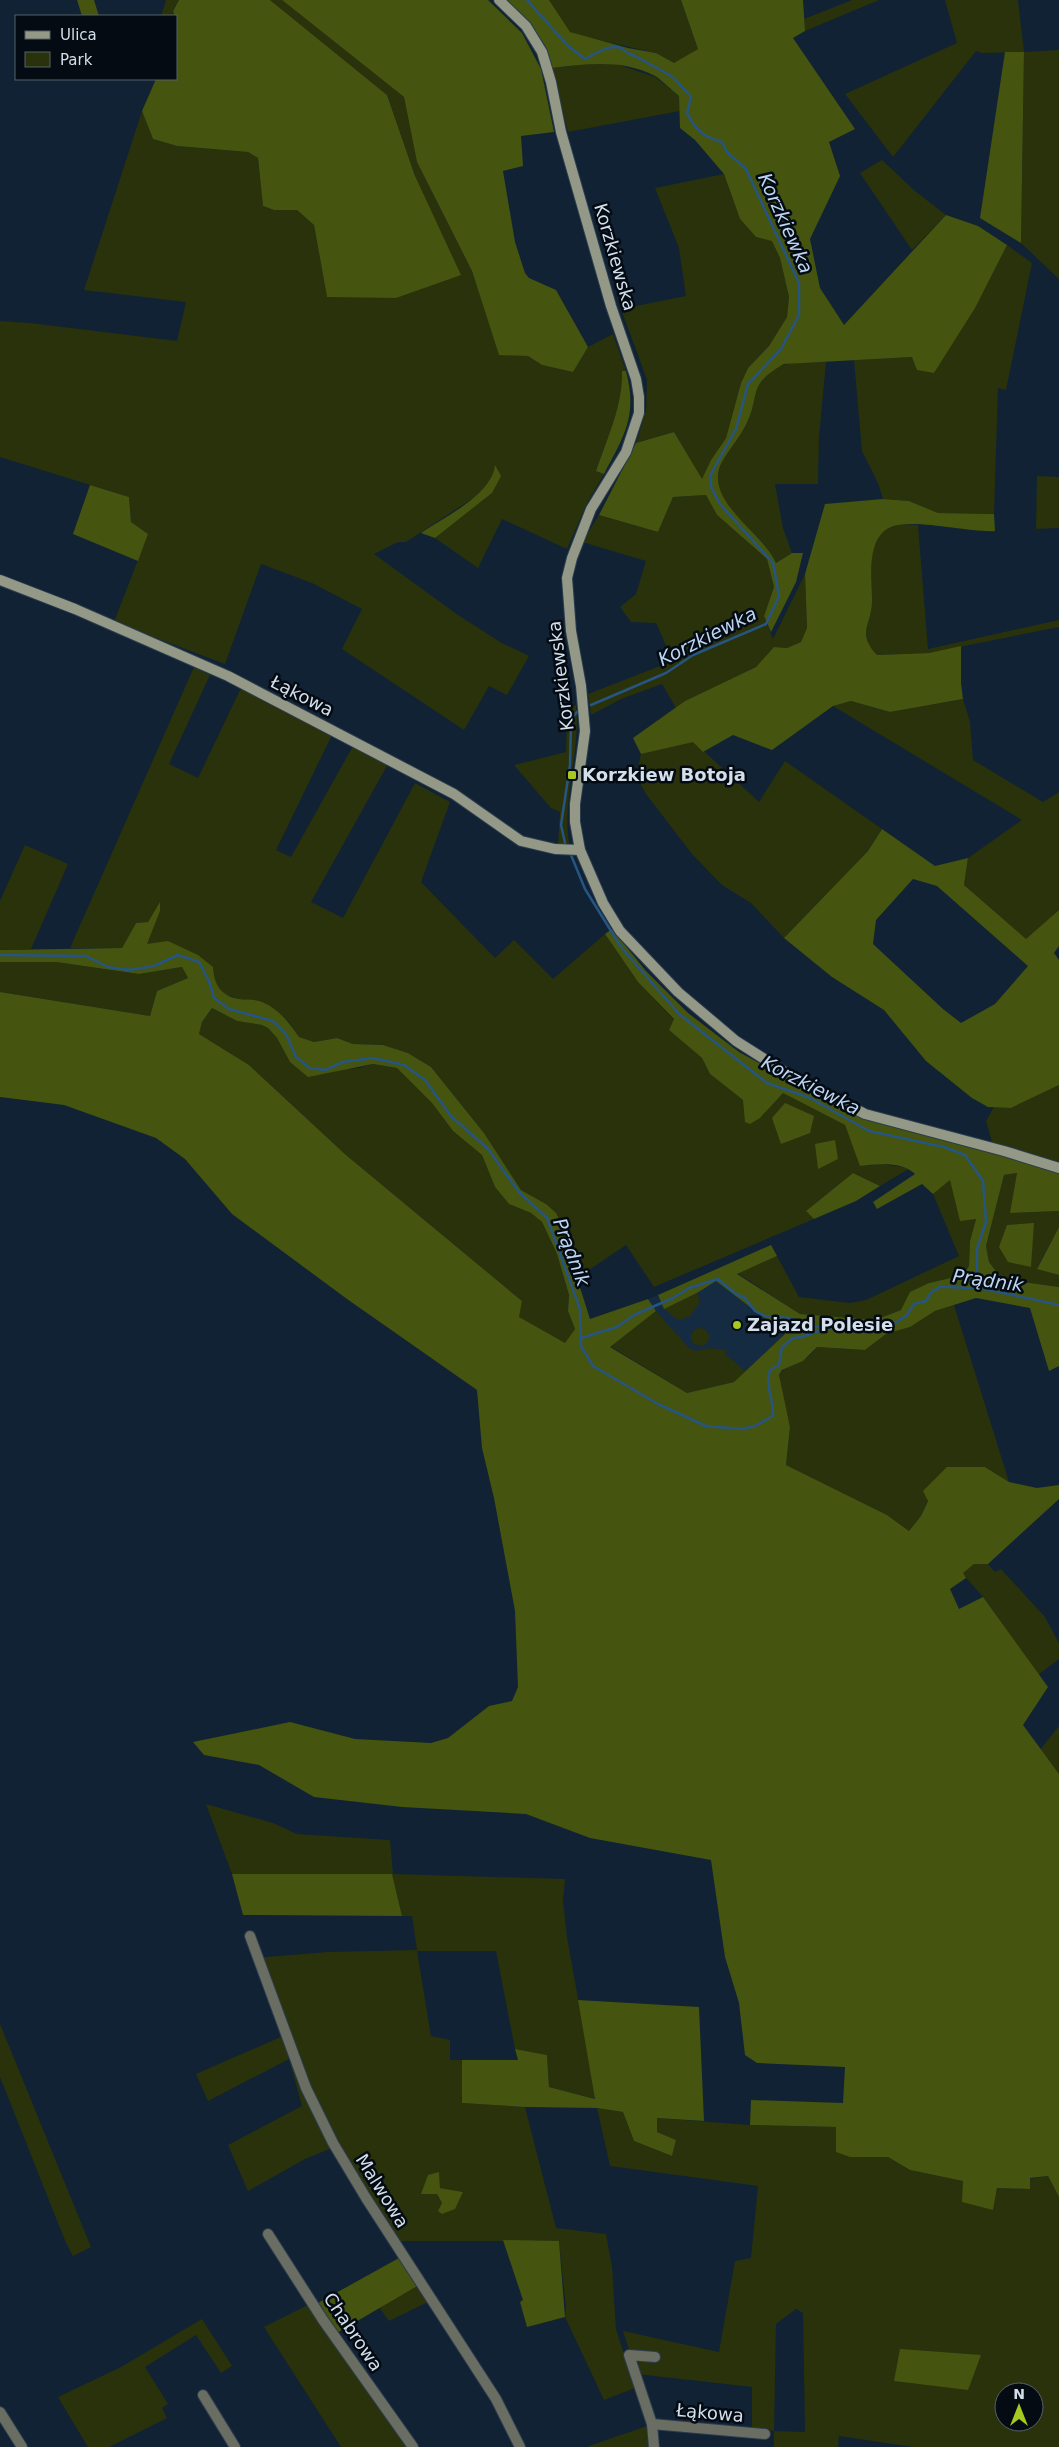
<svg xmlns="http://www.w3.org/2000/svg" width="1059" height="2447" font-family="'DejaVu Sans',sans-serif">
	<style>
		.built { fill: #142b42 }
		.green { fill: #29320b; fill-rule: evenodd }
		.forest { fill: #45540f; fill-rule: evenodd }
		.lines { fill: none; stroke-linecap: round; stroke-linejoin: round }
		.stream { stroke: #265583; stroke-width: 2.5 }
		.street-casing { stroke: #2b3c4e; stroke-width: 12 }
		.secondary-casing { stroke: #2b3c4e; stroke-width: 12 }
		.street { stroke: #6a6d61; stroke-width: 10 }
		.secondary { stroke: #939986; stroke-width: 10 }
		.poi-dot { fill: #a7c820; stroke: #050b13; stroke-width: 2 }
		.labels { text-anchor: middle; stroke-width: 5; stroke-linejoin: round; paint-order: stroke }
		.street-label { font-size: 18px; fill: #d3dfeb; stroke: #050b13 }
		.poi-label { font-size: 18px; font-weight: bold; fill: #d3dfeb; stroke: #050b13; text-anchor: start }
		.water-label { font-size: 19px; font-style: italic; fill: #bbd5f2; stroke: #050b13 }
	</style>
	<rect width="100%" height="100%" fill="#102234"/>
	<polygon class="built" points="716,1281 785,1334 734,1382 687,1393 656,1311 648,1299 658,1295 664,1308 697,1293"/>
	<g class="green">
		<polygon points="166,0 179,0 173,10 175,16 161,16"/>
		<path d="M 270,0 L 282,0 L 404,97 L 417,162 L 472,271 L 499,354 L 528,356 L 542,365 L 573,372 L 588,347 L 613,334 L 626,371 L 623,372 C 623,406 607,438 596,470 L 604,474 L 587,503 L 567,549 L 502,519 L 478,568 L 435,538 L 492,493 L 495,467 L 491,482 L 475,497 L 406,542 L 398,542 L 374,554 L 458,615 L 500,642 L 529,656 L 507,695 L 489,686 L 464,730 L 342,649 L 362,609 L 312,583 L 261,564 L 225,664 L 114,622 L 148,534 L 131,522 L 129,497 L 0,457 L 0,321 L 30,323 L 177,341 L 186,302 L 84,290 L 142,111 L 153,139 L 177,146 L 248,152 L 258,158 L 263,206 L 274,210 L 297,210 L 314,225 L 327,297 L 415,176 L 387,95 Z"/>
		<polygon points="549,0 681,0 698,49 674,64 656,53 581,36 569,32"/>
		<polygon points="852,0 879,0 805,31 804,19"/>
		<polygon points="945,0 1018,0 1024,52 1059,50 1059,279 1021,243 1024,52 982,53 976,51 893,157 845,94 957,43"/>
		<polygon points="597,63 616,64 655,77 679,96 680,111 568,132 552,68"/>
		<polygon points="882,160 915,191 946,215 912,250 860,173"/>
		<polygon points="724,174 740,219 756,237 772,240 780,258 789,297 787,317 769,346 748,368 741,383 726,438 711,460 702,480 674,432 636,443 646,411 647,380 621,309 686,296 679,248 655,188"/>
		<polygon points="1007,245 1032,263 1006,390 998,388 994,514 938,513 909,501 883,499 878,483 862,451 854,360 912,357 934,373"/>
		<path d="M 826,362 L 819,437 L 818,484 L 775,484 L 783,528 L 792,553 L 776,563 C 764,534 728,519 719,487 C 713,464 736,444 746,426 C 755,407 751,385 771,371 C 786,360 808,362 826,362 Z"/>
		<polygon points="1037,476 1059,477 1059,528 1036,529"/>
		<polygon points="706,495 717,515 767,559 774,587 764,616 773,639 805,574 807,629 801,642 787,648 774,647 756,667 685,701 676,708 662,684 621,699 591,715 588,694 673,661 656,623 631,622 620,607 636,594 646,561 582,542 599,515 658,532 673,497"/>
		<path d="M 903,524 L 918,525 L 928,649 L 1059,620 L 1059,627 L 929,653 L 877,655 C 856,632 871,626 872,601 C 873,580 864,540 888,528 C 892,526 899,525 903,524 Z"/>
		<polygon points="194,667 210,675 169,764 198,778 241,688 332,735 276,850 291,857 353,746 388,764 311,902 343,918 415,783 450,802 421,882 495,958 514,940 553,979 605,934 638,982 674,1020 669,1030 702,1058 710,1074 743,1100 760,1118 782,1092 845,1125 861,1166 881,1164 910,1168 880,1186 853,1173 806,1211 814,1219 654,1287 626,1245 577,1278 571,1243 546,1204 521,1190 484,1133 431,1067 408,1053 383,1045 353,1044 337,1038 314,1042 299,1037 288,1021 259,1001 239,999 223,994 213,980 146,944 160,911 160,903 148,922 136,923 122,948 70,948"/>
		<polygon points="963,699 970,722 973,760 1043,802 1059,792 1059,910 1026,940 964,885 968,858 1022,820 833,706 851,701 890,712"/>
		<path d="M 576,705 C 581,751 562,797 569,843 L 558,845 L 560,812 L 551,808 L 514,765 L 566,752 L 567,710 Z"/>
		<polygon points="693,741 759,802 785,761 882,829 868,851 784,938 751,903 722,885 692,854 646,794 636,776 641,754"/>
		<polygon points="25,845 68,864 31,949 0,950 0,901"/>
		<polygon points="0,962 56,962 139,974 182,967 188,978 157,991 150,1016 0,992"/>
		<polygon points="212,1008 237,1021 262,1025 268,1028 277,1038 290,1062 329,1073 338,1069 360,1068 373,1064 397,1068 432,1103 453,1131 482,1155 495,1187 509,1204 531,1213 542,1222 557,1254 569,1295 568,1311 575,1329 565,1344 518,1317 522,1301 346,1155 249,1065 199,1034 202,1022"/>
		<polygon points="1059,1085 1059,1163 992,1142 986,1121 994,1107 1011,1108"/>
		<polygon points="1017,1173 1011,1213 1059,1211 1059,1227 1037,1268 1059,1275 1059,1287 1002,1279 989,1262 986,1246 1004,1175"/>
		<polygon points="951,1179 976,1219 970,1241 969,1266 963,1275 929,1283 901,1310 875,1320 800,1314 737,1273 777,1256 799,1297 850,1303 866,1300 959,1256 933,1194"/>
		<polygon points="697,1293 700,1302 689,1317 678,1320 664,1309"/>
		<path d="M 954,1305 L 1009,1482 L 985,1467 L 928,1500 L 921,1516 L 909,1531 L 887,1515 L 786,1465 L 790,1427 L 779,1381 C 778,1367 793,1367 802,1361 C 808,1358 813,1352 817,1347 L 865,1350 L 886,1334 L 910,1327 L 935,1311 Z"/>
		<polygon points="656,1311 689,1348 696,1351 710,1348 727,1350 724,1353 745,1371 734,1382 687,1393 610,1346"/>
		<circle cx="700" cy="1337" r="9"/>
		<polygon points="974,1564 988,1564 995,1572 1001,1569 1045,1617 1059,1643 1059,1659 1038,1675 983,1597 962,1573"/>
		<polygon points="1059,1726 1059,1774 1040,1750"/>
		<path d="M 206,1804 L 273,1823 L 297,1834 L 390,1840 L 393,1874 L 565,1879 L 563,1901 L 567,1937 L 596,2099 L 549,2087 L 547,2055 L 515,2049 L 496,1951 L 417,1951 L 431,2036 L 450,2040 L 450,2060 L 462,2060 L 463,2103 L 525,2107 L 556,2228 L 606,2234 L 612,2267 L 616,2329 L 635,2388 L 604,2400 L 565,2317 L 566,2308 L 559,2241 L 402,2241 L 392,2246 L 332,2148 L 305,2159 L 248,2191 L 228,2145 L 302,2106 L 289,2059 L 208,2101 L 196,2074 L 283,2036 L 254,1958 L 328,1952 L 417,1950 L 412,1916 L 402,1916 L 392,1875 L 232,1874 ZM 439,2172 L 440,2188 L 463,2192 L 442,2203 L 437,2194 L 422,2194 Z"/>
		<polygon points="0,2024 91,2247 73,2256 66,2243 0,2077"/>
		<path d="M 597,2108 L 623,2112 L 634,2141 L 672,2156 L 676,2140 L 657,2132 L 657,2118 L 750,2125 L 836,2127 L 850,2157 L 888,2157 L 910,2170 L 964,2181 L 993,2210 L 997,2188 L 1029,2189 L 1030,2179 L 1048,2176 L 1059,2197 L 1059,2447 L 913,2447 L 839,2436 L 838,2447 L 774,2447 L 774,2431 L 752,2428 L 752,2387 L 637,2374 L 623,2331 L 719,2352 L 735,2261 L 751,2258 L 758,2186 L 610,2166 ZM 796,2309 L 803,2313 L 805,2432 L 774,2431 L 776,2324 ZM 1004,2392 L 1034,2392 L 1034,2422 L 1004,2422 Z"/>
		<polygon points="419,2285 428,2302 389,2321 379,2307"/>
		<polygon points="310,2304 409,2447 341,2447 264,2327"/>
		<polygon points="202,2319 232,2366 221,2373 196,2335 145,2367 168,2404 162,2408 167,2418 109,2447 88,2447 58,2397 121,2367"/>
		<polygon points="647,2426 648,2447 589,2447 589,2446"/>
	</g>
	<g class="forest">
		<polygon points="77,0 94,0 99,16 82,16"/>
		<polygon points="179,0 270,0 387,95 415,176 461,275 396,298 327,297 314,225 297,210 274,210 263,206 258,158 248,152 177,146 153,139 142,111 156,79 176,79 177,22 173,11"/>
		<polygon points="282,0 488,0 522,33 541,69 554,132 521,136 523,166 503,171 515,242 525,273 529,278 556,290 588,347 573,372 542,365 528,356 499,355 472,271 417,162 404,97"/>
		<path d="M 506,0 L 549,0 L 570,32 L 628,48 L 656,53 L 674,63 L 698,49 L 681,0 L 803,0 L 805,31 L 793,38 L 855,129 L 829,142 L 840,176 L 810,239 L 820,288 L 844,325 L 946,215 L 978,226 L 1007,245 L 975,308 L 934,373 L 917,370 L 912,357 L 784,364 C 746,385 761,395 746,425 C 739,439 728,450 721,464 C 704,502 764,533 776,563 L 792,553 L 803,553 L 796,582 L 771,632 L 764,616 L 774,587 L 767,559 L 717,515 L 706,495 L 673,497 L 658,532 L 599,515 L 636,443 L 674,432 L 702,479 L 711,460 L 726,438 L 741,383 L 748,368 L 769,346 L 787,317 L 789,297 L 780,258 L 772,241 L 756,237 L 740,219 L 724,174 L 695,140 L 680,128 L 679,96 C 671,90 663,81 655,76 C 622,59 588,64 552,68 C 541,39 529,22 506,0 Z"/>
		<polygon points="1005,52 1024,52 1021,243 980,218"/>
		<path d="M 622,371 L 626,371 C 638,416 624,436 604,474 L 596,471 C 607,438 623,406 622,371 Z"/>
		<path d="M 495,465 L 501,476 L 492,493 L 435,538 L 421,533 C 444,517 492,495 495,465 Z"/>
		<polygon points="90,485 129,497 131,522 148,534 138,561 73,534"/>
		<path d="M 883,499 L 909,501 L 938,513 L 994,514 L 995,531 C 968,533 910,517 889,528 C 882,531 877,539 875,545 C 869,562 872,581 872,599 C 873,624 855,632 877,655 L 929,653 L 961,646 L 961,683 L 963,699 L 890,712 L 851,701 L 833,706 L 772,750 L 733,735 L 703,752 L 693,742 L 641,754 L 633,738 L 685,701 L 756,667 L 774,647 L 787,648 L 801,642 L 807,628 L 805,574 L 825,504 Z"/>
		<path d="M 882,829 L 935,866 L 968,858 L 964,885 L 1026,939 L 1059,910 L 1059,946 L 1054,953 L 1059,960 L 1059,1085 L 1011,1108 L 988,1107 L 972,1098 L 926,1061 L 884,1010 L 832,977 L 784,938 L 868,851 ZM 913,879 L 937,886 L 1028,966 L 995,1004 L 961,1023 L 943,1009 L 873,944 L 876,920 Z"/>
		<path d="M 160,902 L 160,911 L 147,944 L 168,941 L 198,955 L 213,967 C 214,985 221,996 239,999 C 245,1000 253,999 259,1001 C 276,1006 290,1023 299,1037 L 314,1042 L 337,1038 L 353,1044 L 383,1045 L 408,1053 L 431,1067 L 484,1133 L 521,1190 L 546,1204 L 556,1213 L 571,1243 L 577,1278 L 590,1319 L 648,1299 L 656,1311 L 610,1347 L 687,1393 L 734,1382 L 785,1334 L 716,1281 L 697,1293 L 664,1309 L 658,1295 L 771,1245 L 777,1256 L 737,1274 L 800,1314 L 875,1320 L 901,1310 L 910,1292 L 929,1283 L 963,1275 L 969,1266 L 970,1241 L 976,1219 L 960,1221 L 950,1180 L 933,1194 L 922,1184 L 877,1209 L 873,1202 L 915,1174 C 902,1161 877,1164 860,1166 L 845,1125 L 783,1093 L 760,1118 L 750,1124 L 745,1122 L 743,1100 L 710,1074 L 702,1058 L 669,1030 L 674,1019 L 638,982 L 605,934 L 612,929 L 646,971 L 688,1013 L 739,1052 L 849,1113 L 1059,1171 L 1059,1211 L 1010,1213 L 1017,1173 L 1004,1175 L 986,1246 L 989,1262 L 1002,1279 L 1059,1287 L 1059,1366 L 1049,1371 L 1030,1308 L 976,1298 L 935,1311 L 910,1327 L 886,1334 L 865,1350 L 817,1347 L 803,1361 L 782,1370 L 779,1375 L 790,1427 L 786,1465 L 887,1515 L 909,1531 L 921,1516 L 928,1501 L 923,1491 L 947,1467 L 985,1467 L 1009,1482 L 1037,1488 L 1059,1485 L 1059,1499 L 988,1564 L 974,1564 L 963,1573 L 966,1578 L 950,1589 L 959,1609 L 983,1597 L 1048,1687 L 1023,1725 L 1059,1774 L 1059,2197 L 1048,2176 L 1030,2178 L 1030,2189 L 997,2188 L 993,2210 L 962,2202 L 963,2181 L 910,2170 L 888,2157 L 850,2157 L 836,2152 L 836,2127 L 750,2125 L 751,2100 L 843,2103 L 845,2067 L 757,2063 L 745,2055 L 739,2003 L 725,1957 L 711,1860 L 590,1838 L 526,1814 L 402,1807 L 314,1797 L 259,1765 L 204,1755 L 193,1742 L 290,1722 L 355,1739 L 431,1743 L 448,1738 L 489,1706 L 512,1701 L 518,1687 L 515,1611 L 494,1498 L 482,1448 L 477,1390 L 347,1299 L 232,1214 L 185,1159 L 156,1138 L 64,1105 L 0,1097 L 0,992 L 150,1016 L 157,991 L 188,978 L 182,967 L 139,974 L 56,962 L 0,962 L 0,950 L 122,948 L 136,923 L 148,922 ZM 212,1008 L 237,1021 L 262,1025 L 268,1028 L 277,1038 L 290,1062 L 308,1077 L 373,1064 L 397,1068 L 432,1103 L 453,1131 L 482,1155 L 495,1187 L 509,1204 L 531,1213 L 542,1222 L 557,1254 L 569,1295 L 568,1311 L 575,1329 L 565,1343 L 519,1317 L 522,1301 L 346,1155 L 249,1065 L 199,1034 L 202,1022 Z"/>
		<polygon points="785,1103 814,1116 810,1133 781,1144 772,1118"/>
		<polygon points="835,1140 838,1159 818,1169 815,1144"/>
		<polygon points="853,1173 880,1186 856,1201 814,1219 806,1211"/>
		<polygon points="1034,1223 1031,1267 1008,1262 999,1247 1007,1225"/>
		<polygon points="1059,1227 1059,1275 1037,1269"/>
		<polygon points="232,1874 392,1874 402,1916 243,1915"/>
		<polygon points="578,2000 699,2007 704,2121 657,2118 657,2132 676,2140 672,2156 634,2141 623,2112 597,2108 525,2107 462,2103 462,2060 518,2060 515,2049 547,2055 549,2087 595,2099"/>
		<polygon points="439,2172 440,2188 463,2192 455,2209 442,2214 438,2211 442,2203 437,2194 421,2194 428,2175"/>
		<polygon points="503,2240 559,2241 565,2317 527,2327 520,2302 523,2300"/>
		<polygon points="399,2258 419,2285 335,2334 316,2304"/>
		<polygon points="900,2349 901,2349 981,2355 968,2390 894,2381"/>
	</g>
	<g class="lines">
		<g class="stream">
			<path d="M 527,0 L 567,45 L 585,59 C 595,54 609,44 621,48 C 626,51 628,55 635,56 L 673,77 L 691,97 L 687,113 C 695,129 703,137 722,142 L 727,152 L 746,169 L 799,283 L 799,315 L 781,349 L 748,384 L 736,429 L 711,474 L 711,487 L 720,504 L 773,563 L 779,596 L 766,624 L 693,655 L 666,673 L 591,705"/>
			<polyline points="565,843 561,825 570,765 571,719 578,711"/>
			<polyline points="571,855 585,889 621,947 679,1014 767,1083 810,1098 869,1131 944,1147 965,1155 983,1181 986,1222 977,1249 977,1275 985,1289"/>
			<path d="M 0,955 L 86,956 L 108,967 L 129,970 L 154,966 L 178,955 L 199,962 L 209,981 L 214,998 L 229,1009 L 273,1021 L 286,1034 L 296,1057 L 310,1068 L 325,1070 L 343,1062 L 373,1058 L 404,1065 L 425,1080 L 451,1116 L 488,1149 L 519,1192 L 547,1218 L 580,1309 L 581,1346 L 593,1366 L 658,1404 L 706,1426 L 742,1429 L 755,1426 L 773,1416 C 774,1400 765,1386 770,1370 L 779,1365 L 782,1347 L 793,1338 L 802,1337 L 824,1329 L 841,1328 L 864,1332 L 877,1326 L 891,1326 L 907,1315 L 914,1304 L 926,1301 L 931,1293 L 939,1287 L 950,1287 L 985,1289 L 1059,1305"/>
			<polyline points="581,1338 617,1327 634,1315 673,1298 689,1288 718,1279 736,1294 745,1298 755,1311 765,1316 788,1318 822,1328"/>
		</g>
		<defs>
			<g id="street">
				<polyline points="250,1936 306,2088 333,2143 366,2198 496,2399 520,2447"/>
				<polyline points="268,2234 323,2320 413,2447"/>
				<polyline points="203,2395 235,2447"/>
				<polyline points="0,2412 22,2447"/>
				<polyline points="652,2424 765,2434"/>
				<polyline points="654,2447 652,2424 629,2355 655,2357"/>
			</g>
			<g id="secondary">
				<polyline points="499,0 526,26 542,52 551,82 561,132 611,306 636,379 639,397 639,413 626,452 591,509 572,558 567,578 571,631 581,686 585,731 575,804 575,822 580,850 603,903 620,931 678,992 736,1041 788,1074 865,1114 1004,1151 1059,1168"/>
				<polyline points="0,580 75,609 228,676 454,794 521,841 555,849 580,850"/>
			</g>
		</defs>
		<use href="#street" class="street-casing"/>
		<use href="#secondary" class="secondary-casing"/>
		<use href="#street" class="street"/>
		<use href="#secondary" class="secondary"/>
	</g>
	<g class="poi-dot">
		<rect x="567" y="770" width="10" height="10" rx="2.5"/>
		<circle cx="737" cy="1325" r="5"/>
	</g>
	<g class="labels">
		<g class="street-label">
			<text transform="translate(615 257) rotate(74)" y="6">Korzkiewska</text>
			<text transform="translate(561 676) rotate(-97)" y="6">Korzkiewska</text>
			<text transform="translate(302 696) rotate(27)" y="6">Łąkowa</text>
			<text transform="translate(382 2191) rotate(58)" y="6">Malwowa</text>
			<text transform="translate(353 2332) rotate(56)" y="6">Chabrowa</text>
			<text transform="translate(710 2413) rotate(5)" y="6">Łąkowa</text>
		</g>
		<g class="poi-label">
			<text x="582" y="781">Korzkiew Botoja</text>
			<text x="747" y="1331">Zajazd Polesie</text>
		</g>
		<g class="water-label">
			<text transform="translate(786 223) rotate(66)" y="7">Korzkiewka</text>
			<text transform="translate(707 636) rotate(-27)" y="7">Korzkiewka</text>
			<text transform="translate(811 1085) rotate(27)" y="7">Korzkiewka</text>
			<text transform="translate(572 1252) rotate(69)" y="7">Prądnik</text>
			<text transform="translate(988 1280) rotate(8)" y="7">Prądnik</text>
		</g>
	</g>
	<rect x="15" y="15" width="162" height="65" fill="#050b13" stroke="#576069"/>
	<rect x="25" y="31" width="25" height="8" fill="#939986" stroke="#576069"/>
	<text x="60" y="40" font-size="15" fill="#d3dfeb">Ulica</text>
	<rect x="25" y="52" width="25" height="15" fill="#29320b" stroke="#576069"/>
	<text x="60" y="65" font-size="15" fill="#d3dfeb">Park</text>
	<g transform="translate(1019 2407)"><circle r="24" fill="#050b13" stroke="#576069"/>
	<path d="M0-4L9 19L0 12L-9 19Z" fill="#a7c820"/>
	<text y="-8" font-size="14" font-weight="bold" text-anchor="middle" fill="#d3dfeb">N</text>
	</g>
</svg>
